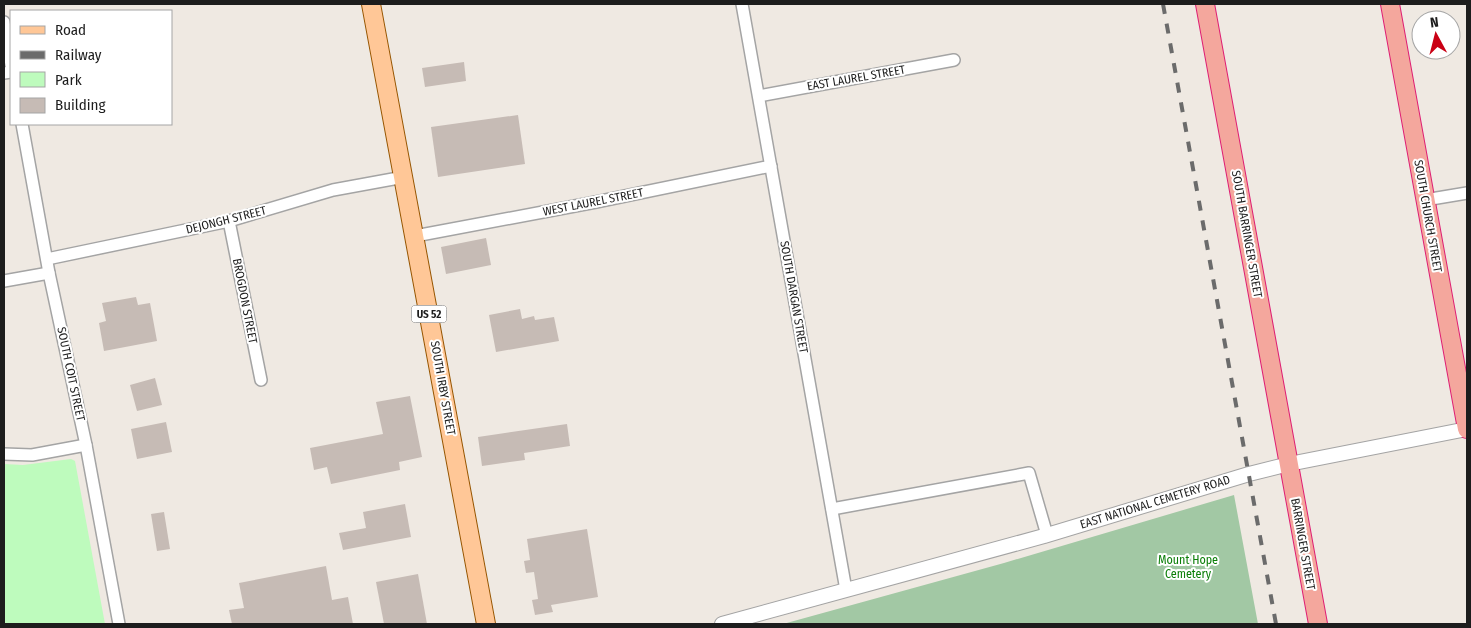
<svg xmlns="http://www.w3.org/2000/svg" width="1471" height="628" font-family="'Fira Sans Condensed',sans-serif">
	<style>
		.cemetery { fill: #a2c8a4 }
		.park { fill: #befbbd }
		.building { fill: #c6bbb5 }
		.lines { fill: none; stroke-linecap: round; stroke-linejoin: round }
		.minor-casing { stroke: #a4a4a4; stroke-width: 14 }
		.tertiary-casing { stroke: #a4a4a4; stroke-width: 16 }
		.primary-casing { stroke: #965500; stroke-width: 20 }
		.trunk-casing { stroke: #de1e73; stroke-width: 20 }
		.minor { stroke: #fff; stroke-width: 11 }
		.tertiary { stroke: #fff; stroke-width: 14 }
		.primary { stroke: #ffc797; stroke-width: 18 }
		.trunk { stroke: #f4a79d; stroke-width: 18 }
		.rail { stroke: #6b6b6b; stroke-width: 4; stroke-dasharray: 10 10; stroke-linecap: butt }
		.labels { text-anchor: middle; stroke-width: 4; stroke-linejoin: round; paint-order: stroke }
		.shield { fill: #fff; stroke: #616161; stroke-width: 1 }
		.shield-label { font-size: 11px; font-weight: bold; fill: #1d1d1d }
		.street-label { font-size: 12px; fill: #1d1d1d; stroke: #fff }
		.park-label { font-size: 12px; fill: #0a7e07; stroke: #fff }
	</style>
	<rect width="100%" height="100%" fill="#efe9e2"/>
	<polygon class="cemetery" points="1234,495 1258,624 783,624 1004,563"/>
	<polygon class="park" points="71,459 75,461 105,624 4,624 4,464 23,465"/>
	<g class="building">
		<polygon points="464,62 466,81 425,87 422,68"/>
		<polygon points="518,115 525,164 438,177 431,127"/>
		<polygon points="486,238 491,265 446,274 441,247"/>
		<polygon points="136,297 138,305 150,303 157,341 104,351 99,323 106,321 102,303"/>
		<polygon points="520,309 522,319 534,316 535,320 554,317 559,341 496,352 489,315"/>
		<polygon points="155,378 162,405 137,411 130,385"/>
		<polygon points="410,396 422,457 399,462 400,470 331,484 327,467 314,470 310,448 383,434 376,402"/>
		<polygon points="166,422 172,452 137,459 131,429"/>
		<polygon points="567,424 570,446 524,453 525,460 482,466 478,437"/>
		<polygon points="405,504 411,537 343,550 339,533 366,528 363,512"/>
		<polygon points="164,512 170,549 157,551 151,514"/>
		<polygon points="587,529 598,597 551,605 553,612 535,615 532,600 538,599 534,572 526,573 524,561 530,560 527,539"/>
		<polygon points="326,566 332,600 348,597 353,624 232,624 229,610 244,608 239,583"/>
		<polygon points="418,574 427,624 384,624 376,582"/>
	</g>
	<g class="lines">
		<defs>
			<g id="minor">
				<polyline points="742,4 846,590"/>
				<polyline points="4,22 11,65"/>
				<polyline points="4,73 11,72"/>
				<polyline points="759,96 954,60"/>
				<polyline points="22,124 49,273 86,445 119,624"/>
				<polyline points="1425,200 1467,193"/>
				<polyline points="229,221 261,380"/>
				<polyline points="415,236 596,202 771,166"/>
				<polyline points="47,259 229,221 333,190 404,177"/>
				<polyline points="4,281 49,273"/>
				<polyline points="4,454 32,455 86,445"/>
				<polyline points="832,509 1029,473 1047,535"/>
			</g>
			<polyline id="tertiary" points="722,624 1044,536 1249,474 1289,464 1467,429"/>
			<polyline id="primary" points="371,4 486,624"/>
			<g id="trunk">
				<polyline points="1205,4 1318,624"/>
				<polyline points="1390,4 1467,429"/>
			</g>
		</defs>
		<use href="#minor" class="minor-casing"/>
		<use href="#tertiary" class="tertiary-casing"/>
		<use href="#primary" class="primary-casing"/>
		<use href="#trunk" class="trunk-casing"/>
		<use href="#minor" class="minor"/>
		<use href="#tertiary" class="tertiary"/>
		<use href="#primary" class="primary"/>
		<use href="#trunk" class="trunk"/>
		<polyline class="rail" points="1163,4 1276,624"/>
	</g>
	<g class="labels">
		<rect class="shield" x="411.5" y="305.5" width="35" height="17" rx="4"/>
		<g class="shield-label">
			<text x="429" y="318">US 52</text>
		</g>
		<g class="street-label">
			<text transform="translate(856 78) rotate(-10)" y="4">EAST LAUREL STREET</text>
			<text transform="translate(593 202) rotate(-11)" y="4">WEST LAUREL STREET</text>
			<text transform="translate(1428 216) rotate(80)" y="4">SOUTH CHURCH STREET</text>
			<text transform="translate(226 220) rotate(-14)" y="4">DEJONGH STREET</text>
			<text transform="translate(1247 234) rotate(80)" y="4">SOUTH BARRINGER STREET</text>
			<text transform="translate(794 297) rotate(80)" y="4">SOUTH DARGAN STREET</text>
			<text transform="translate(245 301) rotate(79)" y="4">BROGDON STREET</text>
			<text transform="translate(71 374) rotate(78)" y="4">SOUTH COIT STREET</text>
			<text transform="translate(443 388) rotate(80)" y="4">SOUTH IRBY STREET</text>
			<text transform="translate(1155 502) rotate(-17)" y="4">EAST NATIONAL CEMETERY ROAD</text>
			<text transform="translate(1303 544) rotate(80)" y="4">BARRINGER STREET</text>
		</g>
		<g class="park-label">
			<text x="1188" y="564">Mount Hope<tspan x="1188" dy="14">Cemetery</tspan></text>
		</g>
	</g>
	<rect width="1471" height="628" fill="none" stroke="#1d1d1d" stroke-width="10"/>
	<rect x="10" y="10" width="162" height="115" fill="#ffffff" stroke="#a5a5a5"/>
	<rect x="20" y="26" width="25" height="8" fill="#ffc797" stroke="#a5a5a5"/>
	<text x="55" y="35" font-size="15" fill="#1d1d1d">Road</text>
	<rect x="20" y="51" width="25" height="8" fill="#6b6b6b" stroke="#a5a5a5"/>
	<text x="55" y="60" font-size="15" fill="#1d1d1d">Railway</text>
	<rect x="20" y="72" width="25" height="15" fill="#befbbd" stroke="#a5a5a5"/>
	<text x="55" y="85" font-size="15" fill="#1d1d1d">Park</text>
	<rect x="20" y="98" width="25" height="15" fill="#c6bbb5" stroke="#a5a5a5"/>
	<text x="55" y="110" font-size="15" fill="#1d1d1d">Building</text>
	<g transform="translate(1436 35) rotate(353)"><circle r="24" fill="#ffffff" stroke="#a5a5a5"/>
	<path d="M0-4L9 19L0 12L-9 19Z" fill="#ca0014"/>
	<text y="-8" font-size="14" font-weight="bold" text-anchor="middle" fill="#1d1d1d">N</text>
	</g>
</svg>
